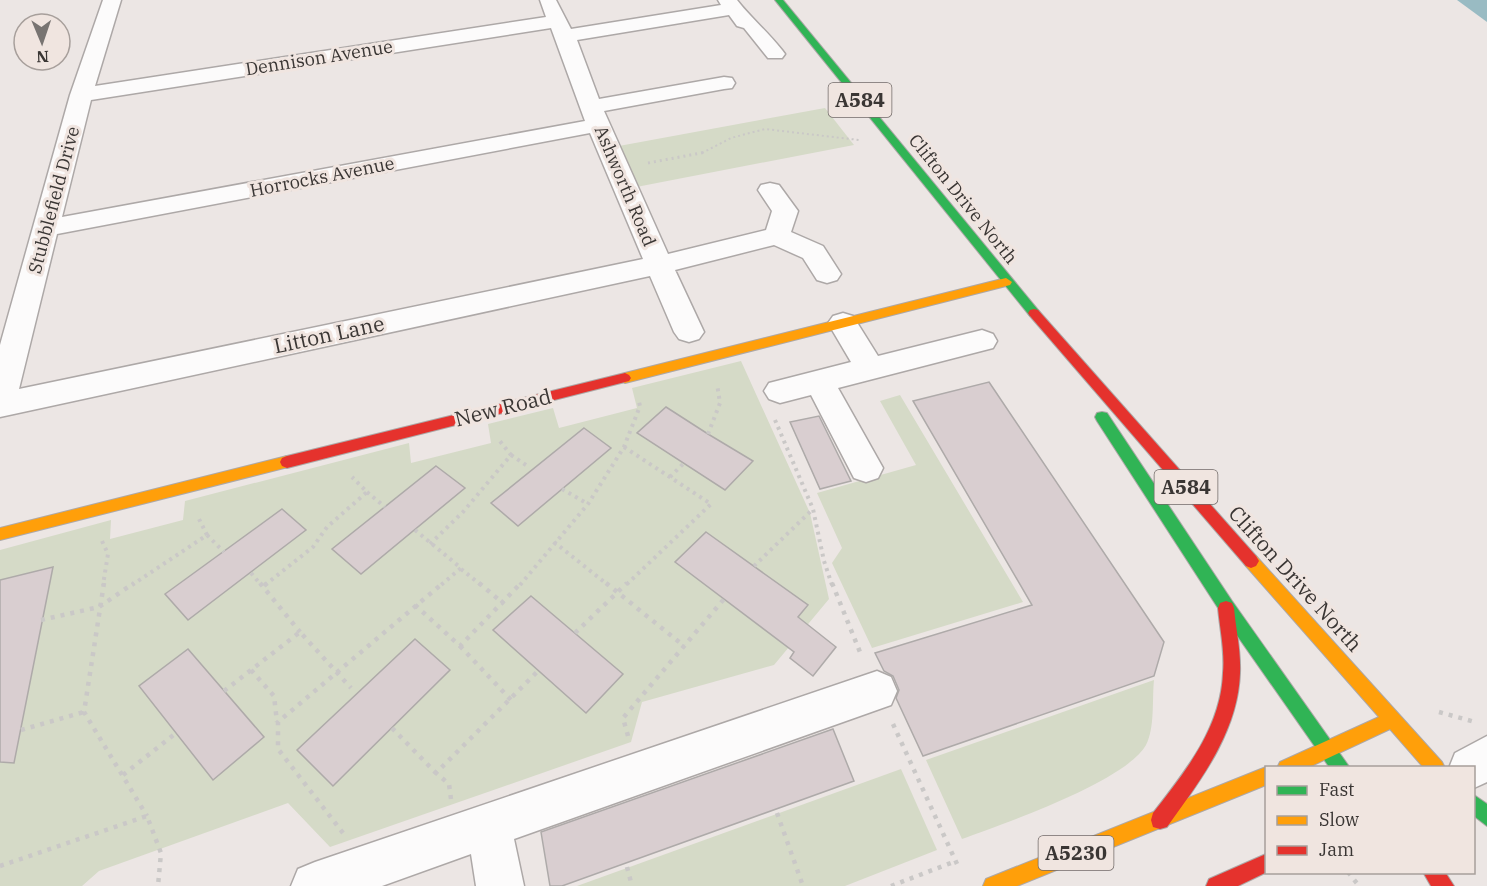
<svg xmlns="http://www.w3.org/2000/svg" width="1487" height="886" font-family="'IBM Plex Serif',serif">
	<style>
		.green { fill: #d5dac7 }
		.water { fill: #99bbc3 }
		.building { fill: #d9ced0; stroke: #aeaaa9; stroke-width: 1.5 }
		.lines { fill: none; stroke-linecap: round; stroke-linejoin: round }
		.street-casing { stroke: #ada8a7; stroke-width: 3 }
		.fast-casing { stroke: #ada8a7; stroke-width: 2 }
		.slow-casing { stroke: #ada8a7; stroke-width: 2 }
		.jam-casing { stroke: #ada8a7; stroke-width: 2 }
		.path-far3 { stroke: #cac8c7; stroke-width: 2; stroke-dasharray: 2 3; stroke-linecap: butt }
		.path-far2 { stroke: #cac8c7; stroke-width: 3; stroke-dasharray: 2 4; stroke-linecap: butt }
		.path-far1 { stroke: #cac8c7; stroke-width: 4; stroke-dasharray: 3 4.5; stroke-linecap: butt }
		.path { stroke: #cac8c7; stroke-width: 4.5; stroke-dasharray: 4 6; stroke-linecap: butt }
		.street { fill: #fcfbfb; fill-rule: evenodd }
		.fast { fill: #30b455; fill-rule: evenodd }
		.slow { fill: #ff9f0a; fill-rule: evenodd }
		.jam { fill: #e5322d; fill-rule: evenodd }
		.labels { text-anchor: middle; stroke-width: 6; stroke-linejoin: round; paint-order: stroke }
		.far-street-label { font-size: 18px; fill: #3a3634; stroke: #f0e5e0 }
		.shield { fill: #f0e5e0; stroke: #716a68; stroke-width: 1.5 }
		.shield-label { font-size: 20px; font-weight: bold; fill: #3a3634 }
		.street-label { font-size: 21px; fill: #3a3634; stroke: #f0e5e0 }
	</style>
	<rect width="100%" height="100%" fill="#ece6e4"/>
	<g class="green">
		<polygon points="825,108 854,145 626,189 608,148"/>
		<polygon points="741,361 810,513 829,599 774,665 642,702 631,742 330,847 288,803 99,871 82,886 0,886 0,550 111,520 110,539 183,520 185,501 409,443 411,463 491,443 488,424 553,408 559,428 637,408 632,388"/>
		<polygon points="900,395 1023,602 872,648 832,563 842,548 817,493 916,465 880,401"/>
		<path d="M 1154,680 C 1152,699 1155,728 1146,745 C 1125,782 1003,824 962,839 L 926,760 Z"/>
		<polygon points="901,769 937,850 845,886 577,886"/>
	</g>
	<polygon class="water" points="1457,0 1487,0 1487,22"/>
	<g class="building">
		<polygon points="989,382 1164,642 1154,676 923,756 896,698 899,690 893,676 884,671 875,653 1032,605 913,401"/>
		<polygon points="666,407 708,434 753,461 725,490 637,433"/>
		<polygon points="819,416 851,481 820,489 790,422"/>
		<polygon points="584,428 611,448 518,526 491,503"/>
		<polygon points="436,466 465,488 361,574 332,549"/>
		<polygon points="282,509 306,530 188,620 165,594"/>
		<polygon points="706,532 808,605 798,617 836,647 813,676 790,658 794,652 675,562"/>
		<polygon points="53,567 14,763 0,762 0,580"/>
		<polygon points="531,596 623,674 586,713 493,630"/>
		<polygon points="415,639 450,670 333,786 297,750"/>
		<polygon points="188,649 264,737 213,780 139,686"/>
		<polygon points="833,729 854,781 562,886 550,886 541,832"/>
	</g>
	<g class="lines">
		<defs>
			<g id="street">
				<path d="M 103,0 L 121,0 L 95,86 L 546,17 L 540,0 L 556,0 L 571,29 L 721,5 L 718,0 L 737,0 C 751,18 767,31 782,50 L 785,54 L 782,58 L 768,58 L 744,28 L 737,26 L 729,15 L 577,40 L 599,99 L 724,77 L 732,78 L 735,83 L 732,88 L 724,89 L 604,111 L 668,254 L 766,230 L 772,211 L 758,190 L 761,185 L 770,183 L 779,185 L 798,211 L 791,232 L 823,246 L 841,274 L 837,280 L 827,283 L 817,280 L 803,258 L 774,245 L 675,270 L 704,332 L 699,339 L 689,342 L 679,339 L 674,332 L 650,276 L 0,417 L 0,345 L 70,95 ZM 551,28 L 585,121 L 62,217 L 91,100 ZM 590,133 L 643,259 L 19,389 L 57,234 Z"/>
				<polygon points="843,313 853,316 878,356 982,330 993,334 997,341 993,348 838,388 883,468 878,478 866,482 854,478 811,395 780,403 769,399 764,391 769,383 851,362 828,323 833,316"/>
				<polygon points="877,671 891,677 897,691 891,705 514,839 524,886 476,886 471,854 382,886 291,886 298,869 315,862"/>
				<polygon points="1487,736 1487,782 1474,788 1474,768 1449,768 1455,753"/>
			</g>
			<g id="fast">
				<polygon points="775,0 783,0 1038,310 1040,313 1038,316 1030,316"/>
				<polygon points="1102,412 1107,413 1232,601 1350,768 1330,768 1220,611 1097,421 1095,417 1097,413"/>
				<polygon points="1474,795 1487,804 1487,826 1474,816"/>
			</g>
			<g id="slow">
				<polygon points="1006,278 1012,282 1010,285 625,383 619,378 625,373"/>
				<polygon points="287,456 292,458 294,462 292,466 0,540 0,528"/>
				<polygon points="1251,554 1256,556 1442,762 1445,768 1424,768 1390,729 1307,768 1277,768 1280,762 1379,717 1246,566 1243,561 1246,556"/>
				<polygon points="1266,767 1266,785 1017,886 983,886 986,879"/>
			</g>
			<g id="jam">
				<polygon points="1034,309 1038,310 1256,556 1259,561 1256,566 1251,568 1246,566 1030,316 1028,313 1030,310"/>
				<polygon points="625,373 629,375 631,378 629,381 287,468 282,466 280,462 282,458 287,456"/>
				<path d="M 1226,601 L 1232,603 L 1234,608 C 1236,630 1241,651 1240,673 C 1238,732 1200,781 1167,827 L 1160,829 L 1153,827 L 1151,820 L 1153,813 C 1185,772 1221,728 1223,673 C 1225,651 1220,630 1218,608 L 1220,603 Z"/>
				<polygon points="1266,854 1267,872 1238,886 1206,886 1209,879"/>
				<polygon points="1423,872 1445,872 1454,886 1431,886"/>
			</g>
		</defs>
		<use href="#street" class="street-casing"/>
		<use href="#fast" class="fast-casing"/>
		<use href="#slow" class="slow-casing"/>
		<use href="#jam" class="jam-casing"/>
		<polyline class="path-far3" points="702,153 731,138 765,129 859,140"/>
		<polyline class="path-far2" points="648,163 706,152"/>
		<g class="path-far1">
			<polyline points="775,420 813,509 824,561 832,585"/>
			<polyline points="708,434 720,403 717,384"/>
			<polyline points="624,447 711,504 626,585"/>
			<polyline points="511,455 529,467"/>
			<polyline points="670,477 684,463"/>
			<polyline points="562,489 588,504"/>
			<polyline points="367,492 385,507"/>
			<polyline points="415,530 461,568 441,585"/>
			<polyline points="207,535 224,552"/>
			<polyline points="102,541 108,554 103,585"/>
			<polyline points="554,542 608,585"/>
			<polyline points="430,544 463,512 511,455 499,440"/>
			<polyline points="754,566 813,509"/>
			<polyline points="461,569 481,585"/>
			<polyline points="251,573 261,585"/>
			<polyline points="132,585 207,535 198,517"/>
			<polyline points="265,585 313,547 327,527 367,492 352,477"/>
			<polyline points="520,585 588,504 624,447 640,406 639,402"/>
		</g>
		<g class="path">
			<polyline points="104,583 84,712 147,816"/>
			<polyline points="260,583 300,632"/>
			<polyline points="479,583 504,604"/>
			<polyline points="606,583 684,646"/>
			<polyline points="832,583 862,657"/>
			<polyline points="264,586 267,583"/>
			<polyline points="415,605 460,646 521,583"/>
			<polyline points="41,620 99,607 134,583"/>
			<polyline points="575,633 627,583"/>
			<polyline points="460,646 511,700"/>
			<polyline points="251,670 274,696 277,722"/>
			<polyline points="224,691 300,632 351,688"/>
			<polyline points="1439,712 1475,722"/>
			<polyline points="893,724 957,864"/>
			<polyline points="392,728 436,773"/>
			<polyline points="21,730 84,712"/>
			<polyline points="628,736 623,718 724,599"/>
			<polyline points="123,775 176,733"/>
			<polyline points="451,799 449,784 436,773 538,671"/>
			<polyline points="777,813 803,886"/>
			<polyline points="343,833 278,749 278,722 443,583"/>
			<polyline points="0,866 147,816 161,853 158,886"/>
			<polyline points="627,867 632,886"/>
			<polyline points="1348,872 1359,886"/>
			<polyline points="891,886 956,861"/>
		</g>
		<use href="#street" class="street"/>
		<use href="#fast" class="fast"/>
		<use href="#slow" class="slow"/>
		<use href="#jam" class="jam"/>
	</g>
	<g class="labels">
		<g class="far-street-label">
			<text transform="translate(319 58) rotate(-9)" y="6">Dennison Avenue</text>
			<text transform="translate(322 177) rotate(-11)" y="6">Horrocks Avenue</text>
			<text transform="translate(625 186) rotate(67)" y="6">Ashworth Road</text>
			<text transform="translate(963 199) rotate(51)" y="6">Clifton Drive North</text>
			<text transform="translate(54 200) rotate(-75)" y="6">Stubblefield Drive</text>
		</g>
		<g class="shield">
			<rect x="828.5" y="83" width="63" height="34" rx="4.5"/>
			<rect x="1154.5" y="470" width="63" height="34" rx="4.5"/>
			<rect x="1038.5" y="836" width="75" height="34" rx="4.5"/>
		</g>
		<g class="shield-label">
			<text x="860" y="107">A584</text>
			<text x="1186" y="494">A584</text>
			<text x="1076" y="860">A5230</text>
		</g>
		<g class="street-label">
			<text transform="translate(329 335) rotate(-12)" y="7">Litton Lane</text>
			<text transform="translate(503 408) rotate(-14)" y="7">New Road</text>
			<text transform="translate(1295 579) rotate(48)" y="7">Clifton Drive North</text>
		</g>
	</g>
	<rect x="1265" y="766" width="210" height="108" fill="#f0e5e0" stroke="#a79f9b" stroke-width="1.5"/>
	<rect x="1277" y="786" width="30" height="9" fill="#30b455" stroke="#a79f9b" stroke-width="1.5"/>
	<text x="1319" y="796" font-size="18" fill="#3a3634">Fast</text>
	<rect x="1277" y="816" width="30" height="9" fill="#ff9f0a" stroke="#a79f9b" stroke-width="1.5"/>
	<text x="1319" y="826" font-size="18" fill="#3a3634">Slow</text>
	<rect x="1277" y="846" width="30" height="9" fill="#e5322d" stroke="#a79f9b" stroke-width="1.5"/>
	<text x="1319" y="856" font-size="18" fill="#3a3634">Jam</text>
	<g transform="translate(42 42) rotate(178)"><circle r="28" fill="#f0e5e0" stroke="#a79f9b" stroke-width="1.5"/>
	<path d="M0-4.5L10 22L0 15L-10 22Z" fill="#787472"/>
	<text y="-9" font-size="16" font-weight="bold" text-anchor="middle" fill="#3a3634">N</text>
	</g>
</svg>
